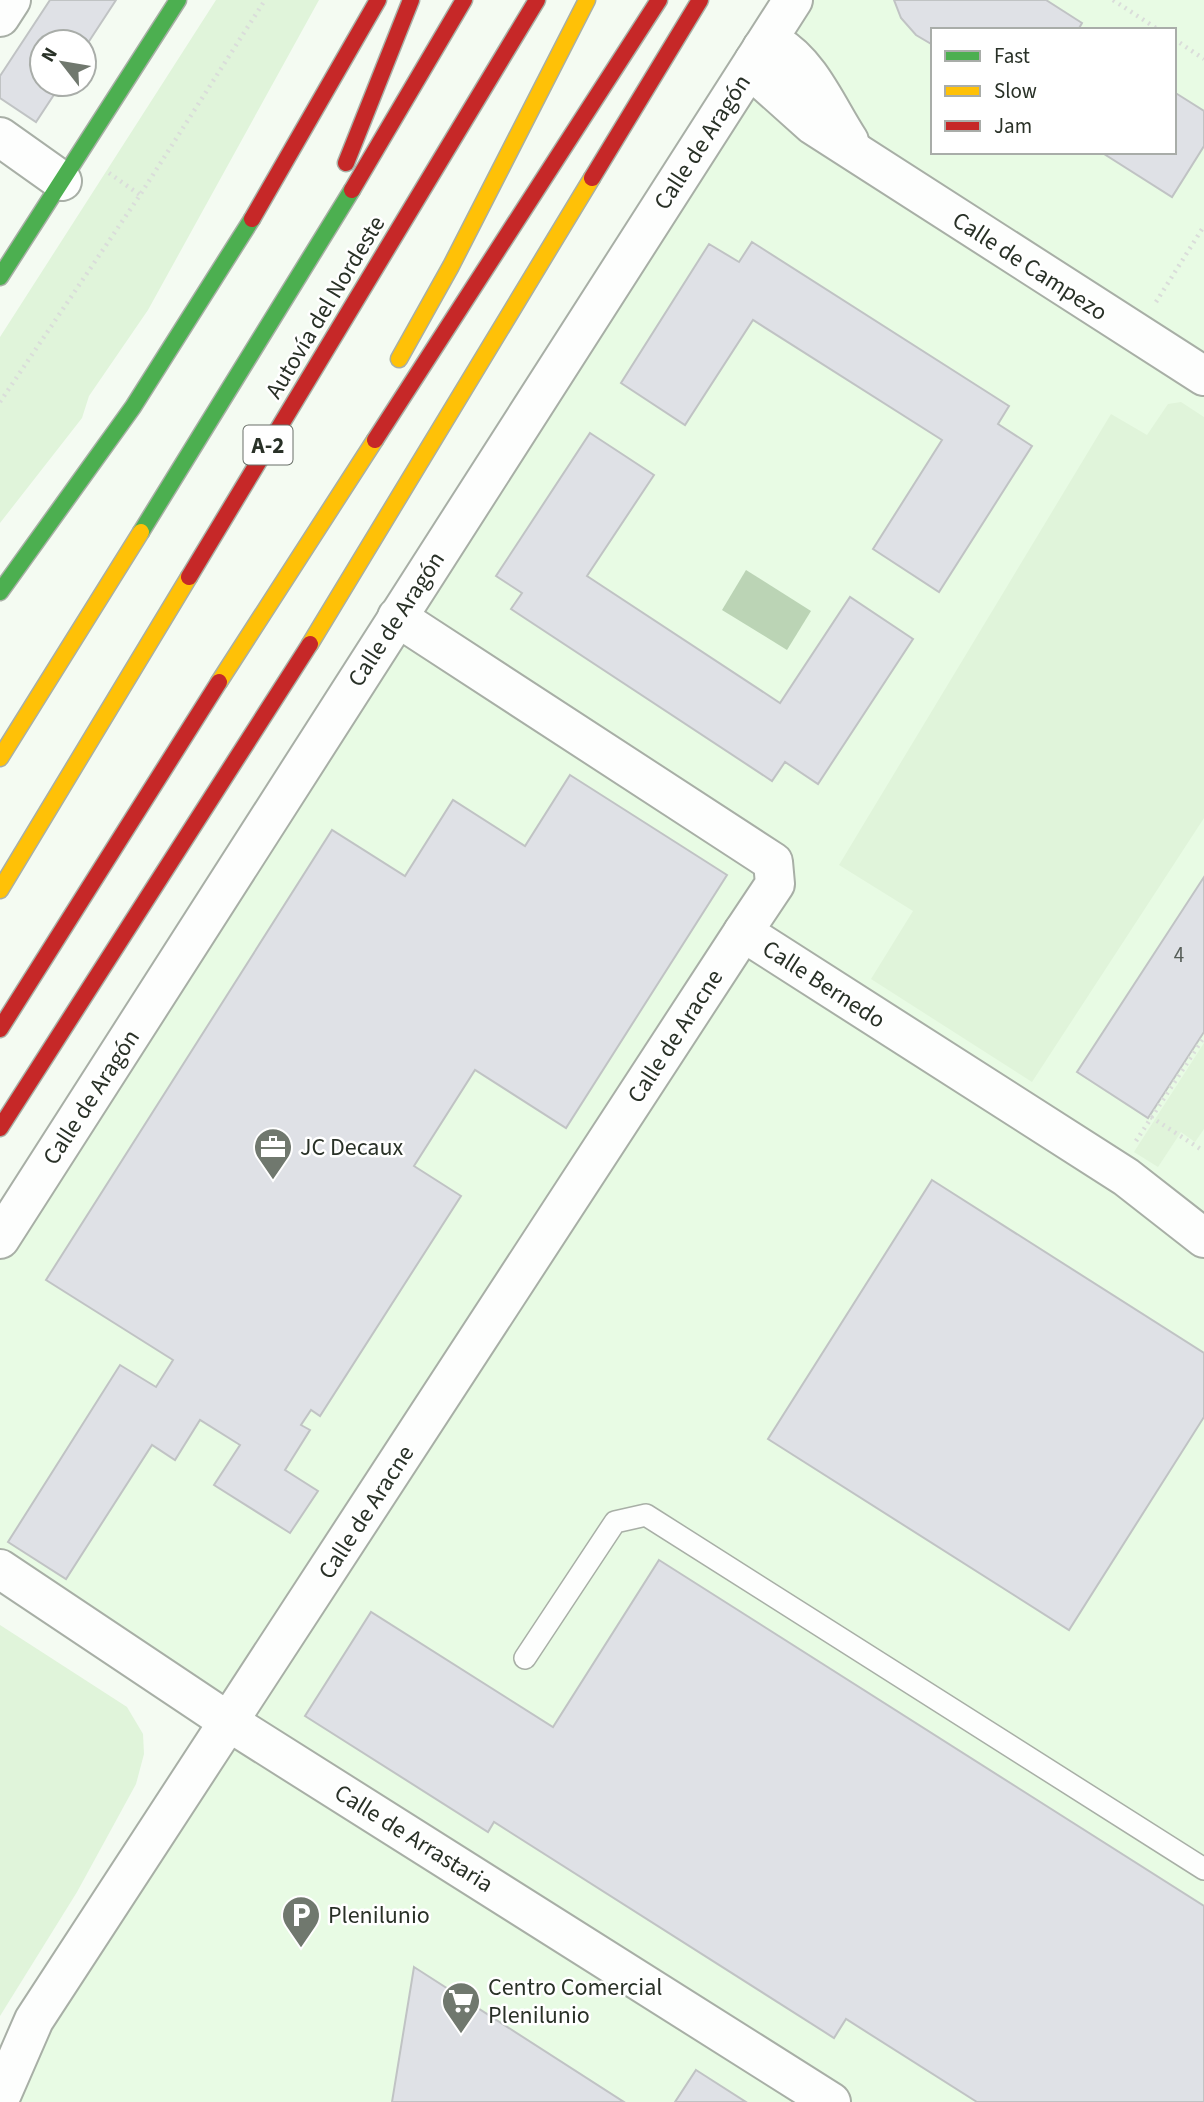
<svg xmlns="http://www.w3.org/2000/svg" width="1204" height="2102" font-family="'Source Sans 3',sans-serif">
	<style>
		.built { fill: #e8fbe4; fill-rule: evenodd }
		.green { fill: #e0f4da }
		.water { fill: #bbd4b5 }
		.building { fill: #dfe1e6; stroke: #c0c3c4; stroke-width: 2 }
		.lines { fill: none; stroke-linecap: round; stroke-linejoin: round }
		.lane-casing { stroke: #a8afa6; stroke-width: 24 }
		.street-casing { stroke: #a8afa6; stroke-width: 42 }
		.fast-casing { stroke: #a8afa6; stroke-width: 19 }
		.slow-casing { stroke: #a8afa6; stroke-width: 19 }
		.jam-casing { stroke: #a8afa6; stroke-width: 19 }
		.path { stroke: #daddda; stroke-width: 4.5; stroke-dasharray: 2 5; stroke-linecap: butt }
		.lane { stroke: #fdfefd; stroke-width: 21 }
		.street { stroke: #fdfefd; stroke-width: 38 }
		.fast { stroke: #4caf50; stroke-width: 16 }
		.slow { stroke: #ffc107; stroke-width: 16 }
		.jam { stroke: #c62828; stroke-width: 16 }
		.labels { text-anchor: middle; stroke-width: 5; stroke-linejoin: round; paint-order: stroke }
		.number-label { font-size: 21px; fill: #565d57 }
		.shield { fill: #fff; stroke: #696f68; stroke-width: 2 }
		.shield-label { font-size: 23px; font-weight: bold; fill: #293127 }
		.street-label { font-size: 24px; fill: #293127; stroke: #fff }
		.poi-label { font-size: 24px; fill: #293127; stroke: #fff; text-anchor: start }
	</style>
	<rect width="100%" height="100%" fill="#f4fbf2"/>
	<path class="built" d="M 793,0 L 1204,0 L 1204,2102 L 0,2102 L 229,1722 L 0,1569 L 0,1239 ZM 933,30 L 1174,30 L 1174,152 L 933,152 Z"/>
	<g class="green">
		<polygon points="216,0 319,0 148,310 89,396 82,418 0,523 0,337"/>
		<polygon points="1181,402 1204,417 1204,818 1032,1082 871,979 913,911 839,865 1111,414 1147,435 1168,404"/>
		<polygon points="1204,1043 1204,1129 1195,1142 1181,1132 1158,1167 1134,1152"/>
		<polygon points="0,1625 127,1707 143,1734 144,1754 136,1784 77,1892 0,2016"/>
	</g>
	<polygon class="water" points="746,570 811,611 787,650 722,610"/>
	<g class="building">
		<polygon points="50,0 116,0 84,49 84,42 42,42 42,84 61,84 36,122 0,98 0,76"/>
		<polygon points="894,0 1046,0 1082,23 1078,30 933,30 933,45 916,35 901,18"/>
		<polygon points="1174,92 1204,111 1204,146 1172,197 1101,152 1174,152"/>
		<polygon points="752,242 1009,406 998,424 1032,446 939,592 873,549 942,440 753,320 685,425 621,383 709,244 739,262"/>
		<polygon points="590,433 654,475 587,576 780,703 850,597 913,639 818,784 785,762 772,781 511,609 522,593 496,576"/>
		<polygon points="570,775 727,875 566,1128 475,1070 414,1166 461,1196 320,1416 311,1410 301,1425 310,1430 285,1470 318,1491 290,1533 214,1485 240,1445 200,1420 175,1460 152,1445 66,1579 8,1542 120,1365 156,1387 173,1360 46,1280 332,830 405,876 453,800 525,846"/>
		<polygon points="1204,877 1204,1032 1148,1118 1077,1072"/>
		<polygon points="932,1180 1204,1353 1204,1417 1069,1630 768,1439"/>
		<polygon points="659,1560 1204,1906 1204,2102 977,2102 846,2019 834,2038 494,1822 488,1832 305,1716 371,1612 553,1727"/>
		<polygon points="414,1967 624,2102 392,2102"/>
		<polygon points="696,2070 746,2102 675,2102"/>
	</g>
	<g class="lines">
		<defs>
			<polyline id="lane" points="525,1658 615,1522 646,1515 1204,1869"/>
			<g id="street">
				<polyline points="0,17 11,0"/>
				<path d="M 762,48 L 777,45 C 810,64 828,109 849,141"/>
				<polyline points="754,61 766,83 813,125 1204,376"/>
				<polyline points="0,137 62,181"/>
				<polyline points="397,617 773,862 775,884 743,932 1126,1177 1204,1238"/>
				<polyline points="0,1239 793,0"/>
				<polyline points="0,1569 229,1722 831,2102"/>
				<polyline points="0,2098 34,2020 743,932"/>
			</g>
			<g id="fast">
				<polyline points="0,277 178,0"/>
				<polyline points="141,532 352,190"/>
				<polyline points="0,592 133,407 252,219"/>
			</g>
			<g id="slow">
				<polyline points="399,359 451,266 587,0"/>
				<polyline points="310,644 592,178"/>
				<polyline points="219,682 375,440"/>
				<polyline points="0,758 141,532"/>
				<polyline points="0,890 189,577"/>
			</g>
			<g id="jam">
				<polyline points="346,163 411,0"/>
				<polyline points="592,178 700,0"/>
				<polyline points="352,190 464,0"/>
				<polyline points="252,219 378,0"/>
				<polyline points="375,440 659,0"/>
				<polyline points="189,577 537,0"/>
				<polyline points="0,1029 219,682"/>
				<polyline points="0,1128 310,644"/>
			</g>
		</defs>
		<use href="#lane" class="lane-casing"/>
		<use href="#street" class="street-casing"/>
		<use href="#fast" class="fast-casing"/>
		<use href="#slow" class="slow-casing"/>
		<use href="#jam" class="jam-casing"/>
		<g class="path">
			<polyline points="1113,0 1159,30"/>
			<polyline points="1174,39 1204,59"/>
			<polyline points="109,173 140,195"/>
			<polyline points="1156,302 1204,226"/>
			<polyline points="0,402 140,195 265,0"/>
			<polyline points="1151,1117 1202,1150"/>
			<polyline points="1136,1141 1204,1037"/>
		</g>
		<use href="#lane" class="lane"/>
		<use href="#street" class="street"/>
		<use href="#fast" class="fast"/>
		<use href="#slow" class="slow"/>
		<use href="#jam" class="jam"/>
	</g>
	<defs>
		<symbol id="office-pin" viewBox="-11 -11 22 30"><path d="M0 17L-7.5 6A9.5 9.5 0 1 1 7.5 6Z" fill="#70786e" stroke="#fff"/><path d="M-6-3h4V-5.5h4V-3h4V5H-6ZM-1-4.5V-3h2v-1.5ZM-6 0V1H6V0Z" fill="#fff"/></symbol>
		<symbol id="parking-pin" viewBox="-11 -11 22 30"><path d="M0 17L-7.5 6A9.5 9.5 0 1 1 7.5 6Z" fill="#70786e" stroke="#fff"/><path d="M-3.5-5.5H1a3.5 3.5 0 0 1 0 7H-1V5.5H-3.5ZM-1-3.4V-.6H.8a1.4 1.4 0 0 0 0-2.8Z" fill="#fff"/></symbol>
		<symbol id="supermarket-pin" viewBox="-11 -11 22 30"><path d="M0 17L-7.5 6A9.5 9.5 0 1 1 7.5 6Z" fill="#70786e" stroke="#fff"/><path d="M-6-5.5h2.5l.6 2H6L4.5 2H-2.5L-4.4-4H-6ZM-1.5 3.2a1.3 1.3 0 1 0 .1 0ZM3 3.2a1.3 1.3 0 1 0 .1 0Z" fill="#fff"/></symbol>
	</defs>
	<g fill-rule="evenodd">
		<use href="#office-pin" x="251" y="1125" width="44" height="60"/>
		<use href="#parking-pin" x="279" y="1893" width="44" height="60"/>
		<use href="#supermarket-pin" x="439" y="1979" width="44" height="60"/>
	</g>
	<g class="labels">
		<g class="number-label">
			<text x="1179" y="962">4</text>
		</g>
		<rect class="shield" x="243.5" y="425.5" width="49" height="39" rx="5"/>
		<g class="shield-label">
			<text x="268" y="453">A-2</text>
		</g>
		<g class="street-label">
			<text transform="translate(702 142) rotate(-57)" y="8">Calle de Aragón</text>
			<text transform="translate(1030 266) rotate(33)" y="8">Calle de Campezo</text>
			<text transform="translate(325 307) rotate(-59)" y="8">Autovía del Nordeste</text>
			<text transform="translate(396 619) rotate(-57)" y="8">Calle de Aragón</text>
			<text transform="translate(824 984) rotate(33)" y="8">Calle Bernedo</text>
			<text transform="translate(675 1036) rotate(-57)" y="8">Calle de Aracne</text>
			<text transform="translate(91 1097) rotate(-57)" y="8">Calle de Aragón</text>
			<text transform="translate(366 1512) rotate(-57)" y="8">Calle de Aracne</text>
			<text transform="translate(414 1838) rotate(32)" y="8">Calle de Arrastaria</text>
		</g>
		<g class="poi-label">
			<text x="300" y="1155">JC Decaux</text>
			<text x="328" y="1923">Plenilunio</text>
			<text x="488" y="1995">Centro Comercial<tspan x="488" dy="28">Plenilunio</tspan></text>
		</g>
	</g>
	<rect x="931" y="28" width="245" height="126" fill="#ffffff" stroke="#a9ada9" stroke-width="2"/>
	<rect x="945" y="51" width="35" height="10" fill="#4caf50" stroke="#a9ada9" stroke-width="2"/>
	<text x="994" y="63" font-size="21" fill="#293127">Fast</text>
	<rect x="945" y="86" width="35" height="10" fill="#ffc107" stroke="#a9ada9" stroke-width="2"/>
	<text x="994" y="98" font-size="21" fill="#293127">Slow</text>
	<rect x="945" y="121" width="35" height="10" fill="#c62828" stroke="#a9ada9" stroke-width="2"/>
	<text x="994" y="133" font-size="21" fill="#293127">Jam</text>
	<g transform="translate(63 63) rotate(301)"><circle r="33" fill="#ffffff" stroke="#a9ada9" stroke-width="2"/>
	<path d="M0-5L12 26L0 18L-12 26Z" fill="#70786e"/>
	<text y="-10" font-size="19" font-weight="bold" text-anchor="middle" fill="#293127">N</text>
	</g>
</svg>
